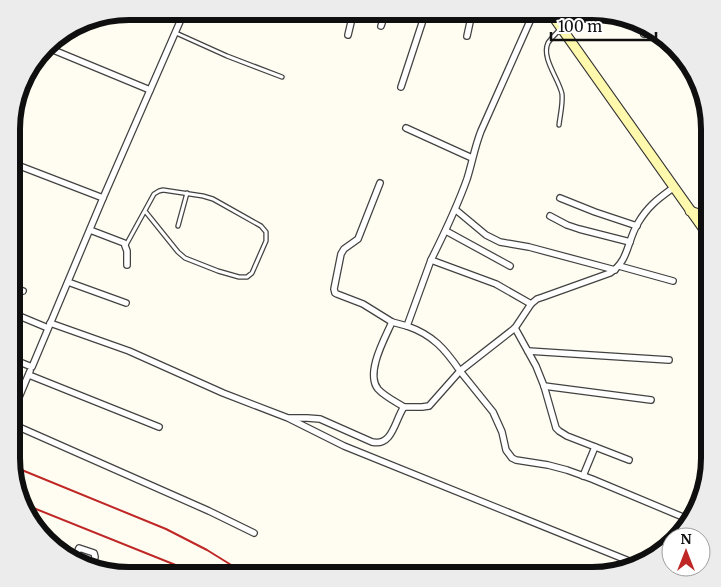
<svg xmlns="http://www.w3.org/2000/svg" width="721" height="587" font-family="Merriweather,serif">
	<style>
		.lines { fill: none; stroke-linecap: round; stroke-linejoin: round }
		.lane-casing { stroke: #424242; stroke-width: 5.5 }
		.street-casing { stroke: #424242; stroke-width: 8 }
		.secondary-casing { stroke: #313131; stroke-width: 11 }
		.lane { stroke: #fff; stroke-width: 3 }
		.street { stroke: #fff; stroke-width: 5.5 }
		.secondary { stroke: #fef9ad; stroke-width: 9 }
		.rail { stroke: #bf2726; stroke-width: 2 }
		.rim { fill: none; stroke: #0f0f0f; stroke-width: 6 }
	</style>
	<rect width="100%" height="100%" fill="#fffdf1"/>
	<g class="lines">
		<defs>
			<g id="lane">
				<polyline points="176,33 227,56 282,77"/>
				<path d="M 559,125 C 560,115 563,105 562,94 C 559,79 541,58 548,43 C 551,38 557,33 561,28"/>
				<polyline points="178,226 187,193"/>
				<polyline points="126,245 154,194 159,191 163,190 203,196 213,199 261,226 266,232 266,241 252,273 247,277 239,277 218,271 185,258 178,252 145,211"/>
			</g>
			<g id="street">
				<path d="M 534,12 L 481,131 C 475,146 472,163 467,179 C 457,207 444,234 431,260 L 496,284 L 531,304 L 537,299 L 543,297 L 610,273 C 629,261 627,241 638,223 C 648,206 658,199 673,188"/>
				<polyline points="553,17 560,12"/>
				<polyline points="381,26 385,14"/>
				<polyline points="644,34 647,27"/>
				<polyline points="348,35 353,14"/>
				<polyline points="467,36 472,13"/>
				<polyline points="46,47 150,90"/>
				<polyline points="401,87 425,14"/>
				<polyline points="406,128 472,158"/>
				<polyline points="12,163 103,198"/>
				<polyline points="380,183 358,239 344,249 341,254 334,289 335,293 337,294 363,304 392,322 407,326"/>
				<polyline points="560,198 595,212 637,226"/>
				<polyline points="456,210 486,235 500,242 529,247 615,270"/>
				<polyline points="550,216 567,225 579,229 630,242"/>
				<polyline points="90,230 124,243 127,251 127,265"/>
				<polyline points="446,231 510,266"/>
				<polyline points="619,266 673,281"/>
				<polyline points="68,282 126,303"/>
				<polyline points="12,287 23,291"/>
				<polyline points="531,304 515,328 460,371 493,412 502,432 506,450 512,458 516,460 548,465 567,470 592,479 690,520"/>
				<polyline points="12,313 48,328"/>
				<path d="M 392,322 C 385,338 365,373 378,389 C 384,396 396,402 404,407"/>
				<polyline points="50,323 129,351 223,393 288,418 344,446 639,565"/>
				<polyline points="515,328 536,366 544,386 556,428 559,431 567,436 629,460"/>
				<polyline points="528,351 669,360"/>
				<polyline points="12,359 32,367 103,198 182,17"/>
				<polyline points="29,375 159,427"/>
				<polyline points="544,386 651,400"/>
				<polyline points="12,414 30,371"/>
				<path d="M 290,418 L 307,418 L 320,419 L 372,442 C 393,447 395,419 404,407 L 422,407 L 429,406 L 460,371 C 445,349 433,335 407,326 L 431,260"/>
				<polyline points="12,424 209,511 254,533"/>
				<polyline points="583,476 595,447"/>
				<polyline points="74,560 79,548 94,553 95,557 92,568"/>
			</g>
			<g id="secondary">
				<polyline points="550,12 710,238"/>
				<polyline points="690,211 710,218"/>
			</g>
		</defs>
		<use href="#lane" class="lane-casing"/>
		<use href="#street" class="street-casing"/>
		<use href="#secondary" class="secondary-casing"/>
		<use href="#lane" class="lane"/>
		<use href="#street" class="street"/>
		<use href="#secondary" class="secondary"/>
		<g class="rail">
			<polyline points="12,466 166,529 207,550 249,576"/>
			<polyline points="21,503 203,576"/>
		</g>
	</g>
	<path d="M0 0H721V587H0ZM129 20H592A109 109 0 0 1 701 129V458A109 109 0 0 1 592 567H129A109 109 0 0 1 20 458V129A109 109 0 0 1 129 20Z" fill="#ececec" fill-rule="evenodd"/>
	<path class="rim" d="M129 20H592A109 109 0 0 1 701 129V458A109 109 0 0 1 592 567H129A109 109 0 0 1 20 458V129A109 109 0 0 1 129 20Z"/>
	<g transform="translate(686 552)"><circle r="24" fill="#ffffff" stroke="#9f9f9f"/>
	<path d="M0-4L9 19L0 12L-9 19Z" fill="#bf2726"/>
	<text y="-8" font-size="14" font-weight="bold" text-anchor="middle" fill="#0f0f0f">N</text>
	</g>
	<path d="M551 32v8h105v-8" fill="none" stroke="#0f0f0f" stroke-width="2.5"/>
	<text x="558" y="32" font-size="15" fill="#0f0f0f" stroke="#ffffff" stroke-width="4" paint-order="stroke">100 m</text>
</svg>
